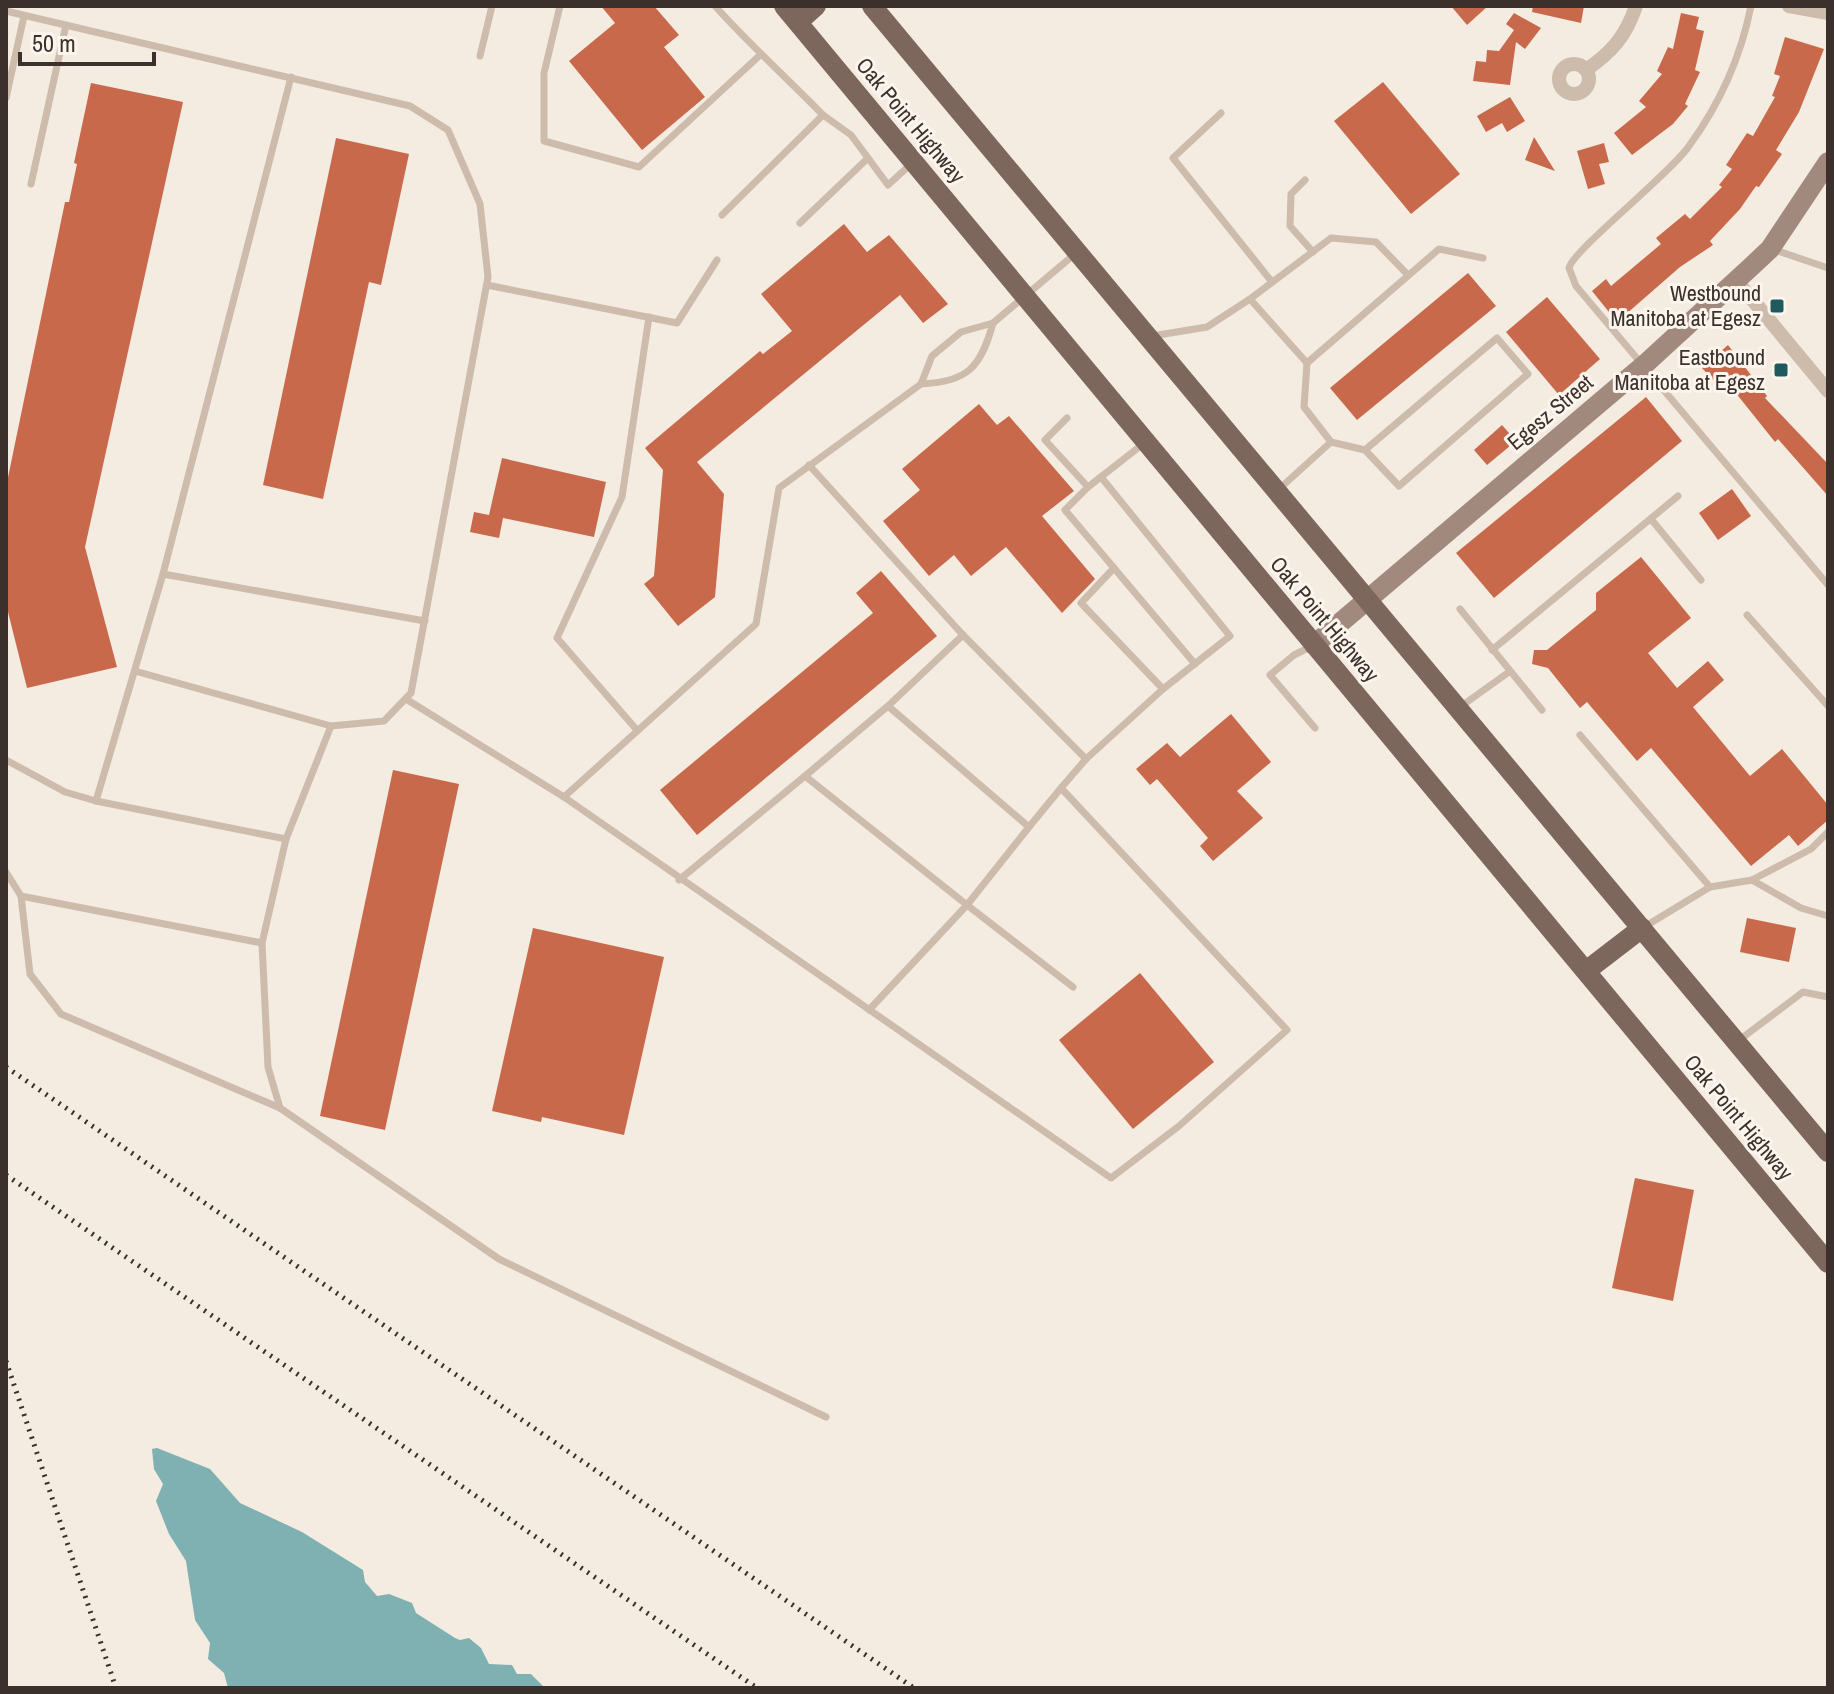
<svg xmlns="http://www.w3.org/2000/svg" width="1834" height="1694" font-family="'Archivo Narrow',sans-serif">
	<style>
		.water { fill: #7fb0b2 }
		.building { fill: #c8694b }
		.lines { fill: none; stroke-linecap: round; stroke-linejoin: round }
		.lane { stroke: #cdbbac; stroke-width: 7 }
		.street { stroke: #cdbbac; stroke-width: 14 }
		.secondary { stroke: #a18a7d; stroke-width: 20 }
		.primary { stroke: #7d675c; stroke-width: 20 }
		.rail { stroke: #3b302b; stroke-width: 5; stroke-dasharray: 2 6; stroke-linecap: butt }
		.poi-dot { fill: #1f5a5e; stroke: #fbf5ee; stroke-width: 3 }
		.labels { text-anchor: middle; stroke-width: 6; stroke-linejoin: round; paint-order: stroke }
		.street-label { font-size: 22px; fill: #3b302b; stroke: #fbf5ee }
		.poi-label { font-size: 22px; fill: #3b302b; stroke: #fbf5ee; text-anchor: end }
	</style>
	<rect width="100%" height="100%" fill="#f4ebe1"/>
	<polygon class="water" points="157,1448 210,1469 240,1503 302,1532 363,1570 365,1582 377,1596 389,1594 412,1603 416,1613 455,1638 460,1640 469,1638 481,1648 489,1664 512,1665 517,1674 531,1674 545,1688 228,1688 224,1673 208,1659 210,1643 195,1620 186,1561 169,1534 156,1501 163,1484 154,1469 152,1449"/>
	<g class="building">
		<polygon points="601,6 654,6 679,35 664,47 705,97 642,150 569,61 615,23"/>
		<polygon points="1451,6 1488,6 1467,25"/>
		<polygon points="1533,6 1584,6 1581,23 1532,12"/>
		<polygon points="1514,13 1541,28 1525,49 1516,42 1510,85 1473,81 1476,61 1486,62 1487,50 1499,51 1514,30 1506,24"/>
		<polygon points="1681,13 1699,17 1696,29 1704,31 1695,70 1700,72 1685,104 1688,106 1673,124 1632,155 1614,133 1646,107 1639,101 1662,74 1657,71 1668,47 1673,49"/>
		<polygon points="1785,37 1824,49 1799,112 1776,150 1782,154 1759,187 1756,186 1740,209 1710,241 1713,245 1680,267 1617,322 1592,291 1606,279 1611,286 1661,244 1656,238 1685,214 1690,219 1722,187 1719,185 1732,169 1726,165 1747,133 1753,136 1775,97 1772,96 1780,76 1774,74"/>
		<polygon points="1383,82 1460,174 1411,214 1334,121"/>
		<polygon points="91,83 183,102 85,547 117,667 27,688 6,604 6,487 65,202 69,202 77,164 74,163"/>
		<polygon points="1510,97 1525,121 1507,132 1502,123 1486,132 1477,116"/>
		<polygon points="1534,137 1555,171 1525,160"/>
		<polygon points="336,138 409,154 381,285 369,282 323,499 263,485"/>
		<polygon points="1604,143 1609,162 1599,164 1605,184 1588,189 1577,151"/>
		<polygon points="844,224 867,252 889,235 948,304 923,323 900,295 697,462 724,494 715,597 678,626 644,584 654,576 663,470 645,448 760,351 763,354 792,331 761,294"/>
		<polygon points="1468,273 1496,306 1357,420 1330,388"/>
		<polygon points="1547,297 1600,359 1559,395 1506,332"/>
		<polygon points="1728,345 1767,396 1765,398 1828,464 1828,496 1778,439 1775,442 1723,377 1716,383 1702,368"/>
		<polygon points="1646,397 1682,441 1494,598 1456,553"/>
		<polygon points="979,404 997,425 1009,416 1074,491 1042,516 1095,579 1062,613 1006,547 971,576 954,555 929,576 883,521 920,490 902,469"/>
		<polygon points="1502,425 1516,441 1487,465 1474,450"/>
		<polygon points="502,458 606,482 594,537 503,518 499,538 470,532 474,512 489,515"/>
		<polygon points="1732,489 1751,516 1718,540 1699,513"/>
		<polygon points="1641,557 1691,618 1648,653 1677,688 1708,661 1724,680 1693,707 1750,776 1782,749 1828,805 1828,820 1798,846 1789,835 1751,866 1651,748 1637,761 1587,702 1580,708 1548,668 1532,664 1534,650 1547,650 1596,610 1596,593"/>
		<polygon points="881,571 937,636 697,835 660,790 873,613 856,593"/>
		<polygon points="1231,714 1271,762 1237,791 1263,818 1213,861 1200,846 1208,838 1157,779 1150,785 1136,769 1167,743 1180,757"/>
		<polygon points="393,770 459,784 385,1130 320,1116"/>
		<polygon points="1747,918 1796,928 1789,962 1740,952"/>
		<polygon points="533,928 664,957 624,1135 542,1117 541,1122 492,1111"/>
		<polygon points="1140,973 1214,1062 1133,1129 1059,1040"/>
		<polygon points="1635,1178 1694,1190 1673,1301 1612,1288"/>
	</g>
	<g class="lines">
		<g class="lane">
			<polyline points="560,6 544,73 544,141 639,167 759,56"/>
			<path d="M 715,6 C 750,45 787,78 823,115"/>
			<path d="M 1751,6 C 1741,56 1719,105 1689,146 C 1670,174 1572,251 1569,268 L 1576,286 L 1828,585"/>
			<polyline points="6,11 410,106 448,130 480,204 488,277 411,693 384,721 331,726 286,839 262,943 268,1067 280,1108 499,1259 826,1417"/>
			<polyline points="480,56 492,6"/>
			<polyline points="6,98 24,16"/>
			<polyline points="1221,113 1173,158 1272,282"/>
			<polyline points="1305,180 1291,194 1290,226 1313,252"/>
			<polyline points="31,184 66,25"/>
			<polyline points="722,215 823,115 851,135 868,158"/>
			<polyline points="800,223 868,158 888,185 911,164"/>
			<polyline points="1772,249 1828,268"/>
			<polyline points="487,285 677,323 717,260"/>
			<polyline points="1250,299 1331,238 1376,242 1408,275"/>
			<polyline points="1152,336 1207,327 1250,299 1307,363 1304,407 1331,442"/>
			<polyline points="1307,363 1439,249 1483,258"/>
			<path d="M 921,384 C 968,382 981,367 993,323"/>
			<polyline points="1067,418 1045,440 1088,487 1143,444"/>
			<polyline points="809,465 963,635 1086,759"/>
			<polyline points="1101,477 1230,636 1163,689 1081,603 1114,568"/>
			<polyline points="1088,487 1065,510 1195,664"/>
			<polyline points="1278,490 1331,442 1365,450 1399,486 1528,374 1497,338 1365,450"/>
			<polyline points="1651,519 1701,580"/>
			<polyline points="163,574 425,621"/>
			<polyline points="1460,609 1542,710"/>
			<polyline points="1747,615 1828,706"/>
			<polyline points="963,635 888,706 1029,827 1061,788"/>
			<polyline points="1312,646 1294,655 1270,675 1315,728"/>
			<polyline points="1492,650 1678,496"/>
			<polyline points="135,671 331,726"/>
			<polyline points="406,699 564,797 1111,1178 1179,1126 1287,1030 1061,788 1086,759 1163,689"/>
			<polyline points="1460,707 1509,672"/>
			<polyline points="636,729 557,638 622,497 649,317"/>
			<polyline points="1580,735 1710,887"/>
			<polyline points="6,760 65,792 96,801"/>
			<polyline points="805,776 888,706"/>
			<polyline points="564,797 756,624 779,488 921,384 932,356 961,332 993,323 1076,253"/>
			<polyline points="1029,827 967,905 1073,987"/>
			<polyline points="286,839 96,801 163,574 291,77"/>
			<polyline points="6,872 21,896 262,943"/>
			<polyline points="679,880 805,776 967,905 869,1010"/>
			<polyline points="1752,880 1801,908 1828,916"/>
			<polyline points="21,896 30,974 61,1014 280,1108"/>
			<polyline points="1644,927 1710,887 1752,880 1811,849 1828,832"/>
			<polyline points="1738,1041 1803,992 1828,997"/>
		</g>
		<g class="street">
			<polyline points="1789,6 1828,13"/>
			<circle cx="1574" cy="79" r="15"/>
			<path d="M 1586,70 C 1612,52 1626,36 1636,6"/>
			<polyline points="1736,280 1828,391"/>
		</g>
		<polyline class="secondary" points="1314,645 1643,366 1753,265 1770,249 1828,162"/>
		<g class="primary">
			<polyline points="784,6 1828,1263"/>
			<polyline points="872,6 1828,1152"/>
			<polyline points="798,22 816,6"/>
			<polyline points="1586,971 1642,928"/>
		</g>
		<g class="rail">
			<polyline points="6,1067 914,1688"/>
			<polyline points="6,1175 757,1688"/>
			<polyline points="6,1361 116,1688"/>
		</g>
	</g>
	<g class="poi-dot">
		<rect x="1769" y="298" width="16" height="16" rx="4"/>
		<rect x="1773" y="362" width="16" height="16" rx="4"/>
	</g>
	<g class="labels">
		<g class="street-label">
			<text transform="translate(911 120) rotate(50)" y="8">Oak Point Highway</text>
			<text transform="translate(1550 412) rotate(-40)" y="8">Egesz Street</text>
			<text transform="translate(1325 619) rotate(50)" y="8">Oak Point Highway</text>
			<text transform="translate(1739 1117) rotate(50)" y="8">Oak Point Highway</text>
		</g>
		<g class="poi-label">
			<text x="1761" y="301">Westbound<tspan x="1761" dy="25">Manitoba at Egesz</tspan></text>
			<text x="1765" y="365">Eastbound<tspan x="1765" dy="25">Manitoba at Egesz</tspan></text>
		</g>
	</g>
	<rect width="1834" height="1694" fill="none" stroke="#3b302b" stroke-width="16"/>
	<path d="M20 52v12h134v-12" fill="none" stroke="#3b302b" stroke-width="4"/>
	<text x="32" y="52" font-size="24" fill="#3b302b" stroke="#fbf5ee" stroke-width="6" paint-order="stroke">50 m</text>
</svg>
